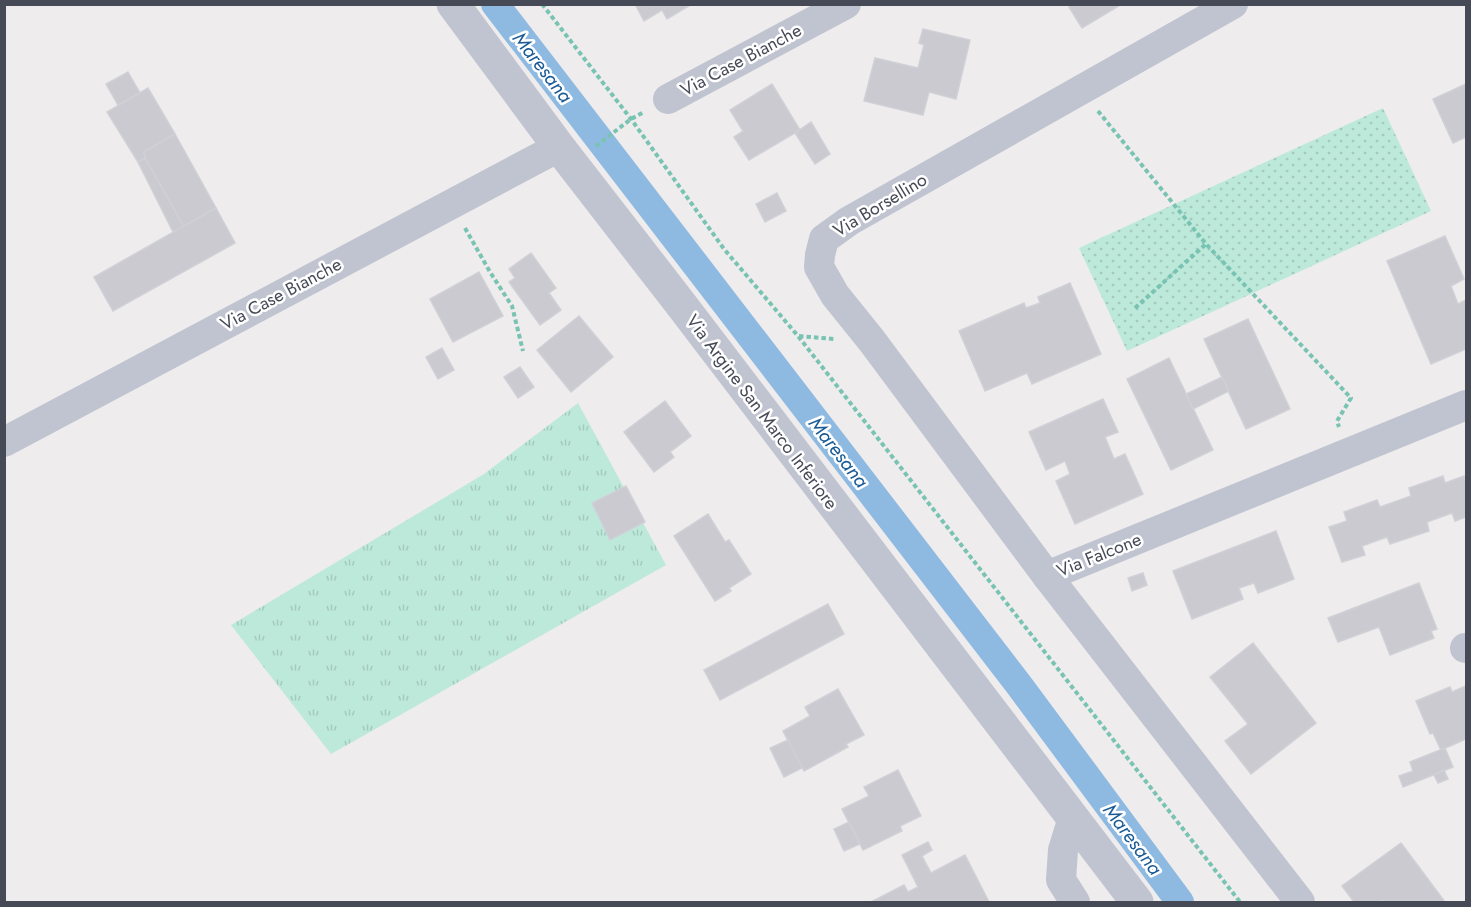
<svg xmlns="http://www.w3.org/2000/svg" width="1471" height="907" font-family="Jost,sans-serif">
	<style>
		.grass { fill: url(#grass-tufts) }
		.park { fill: url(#park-dots) }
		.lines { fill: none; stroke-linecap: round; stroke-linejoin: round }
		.canal { stroke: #8ebae1; stroke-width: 28 }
		.building { fill: #cacad0; stroke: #d0d0d7; stroke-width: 1.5 }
		.path { stroke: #79c3b2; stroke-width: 4; stroke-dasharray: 4.5 3; stroke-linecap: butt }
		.minor { stroke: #c0c4d0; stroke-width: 30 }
		.tertiary { stroke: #c0c4d0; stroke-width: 33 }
		.labels { text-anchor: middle; stroke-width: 5; stroke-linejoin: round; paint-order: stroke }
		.street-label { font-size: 18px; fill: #464a57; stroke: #fff }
		.water-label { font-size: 20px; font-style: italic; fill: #1a5b96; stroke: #fff }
	</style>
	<defs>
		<pattern id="grass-tufts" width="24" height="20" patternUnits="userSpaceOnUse" patternTransform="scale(1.5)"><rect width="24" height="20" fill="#bde9da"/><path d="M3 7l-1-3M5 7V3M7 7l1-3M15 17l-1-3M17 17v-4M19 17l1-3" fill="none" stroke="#a4c9bd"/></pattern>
		<pattern id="park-dots" width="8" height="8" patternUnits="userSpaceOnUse" patternTransform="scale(1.5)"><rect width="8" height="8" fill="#bde9da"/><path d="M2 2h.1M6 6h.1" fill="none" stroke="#a4c9bd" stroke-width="1.8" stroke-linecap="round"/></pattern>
	</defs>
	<rect width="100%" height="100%" fill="#eeecec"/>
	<polygon class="grass" points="578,403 666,565 331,754 231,625 484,474"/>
	<polygon class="park" points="1383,108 1431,211 1127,351 1079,248"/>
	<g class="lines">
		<polyline class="canal" points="495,4 1019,685 1180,902"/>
	</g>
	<g class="building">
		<polygon points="635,4 692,4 667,19 662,10 644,21"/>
		<polygon points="1072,4 1122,4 1082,28 1069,7"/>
		<polygon points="923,29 970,40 956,99 929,92 923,115 864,101 875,58 918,68 924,45 919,43"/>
		<polygon points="128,72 140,93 118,105 106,84"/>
		<polygon points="772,84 800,130 749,160 734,137 743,131 730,110"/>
		<polygon points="1466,84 1466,139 1466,137 1453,143 1433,99"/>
		<polygon points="148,88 175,134 144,152 145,158 138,162 107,112"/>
		<polygon points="811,122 830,154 815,164 795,133"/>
		<polygon points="175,134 216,208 184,227 145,158 144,152"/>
		<polygon points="145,158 184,227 173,232 138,162"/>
		<polygon points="777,193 786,211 765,222 756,204"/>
		<polygon points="216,208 235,243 113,311 94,277"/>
		<polygon points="1445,236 1464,279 1451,286 1458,304 1466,300 1466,349 1431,364 1387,261"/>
		<polygon points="531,253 556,288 549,293 561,310 540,325 509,282 515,278 509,269"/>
		<polygon points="479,272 503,316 453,342 430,299"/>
		<polygon points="1070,283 1101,354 1032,384 1027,373 985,391 959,331 1024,303 1026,308 1040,303 1038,297"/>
		<polygon points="579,316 613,357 571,392 537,350"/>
		<polygon points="1248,319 1290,409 1246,429 1204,339"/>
		<polygon points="442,348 454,370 438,379 426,357"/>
		<polygon points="1169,358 1213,450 1171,470 1127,379"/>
		<polygon points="520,367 534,387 518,398 504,377"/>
		<polygon points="1222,377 1229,391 1193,409 1186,394"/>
		<polygon points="1103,399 1118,432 1105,437 1114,459 1125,454 1143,494 1075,524 1056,481 1070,474 1065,461 1046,470 1029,432"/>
		<polygon points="665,401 691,436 670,452 674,457 654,472 624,432"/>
		<polygon points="1443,476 1445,483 1464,476 1466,484 1466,517 1455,521 1452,513 1427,522 1429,531 1390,544 1387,537 1362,546 1365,555 1342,562 1329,527 1347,521 1344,512 1377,500 1380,507 1411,496 1409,488"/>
		<polygon points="626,486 645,522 610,540 592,503"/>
		<polygon points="708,514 725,542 729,540 751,574 729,588 731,591 715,601 674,536"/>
		<polygon points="1276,531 1294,579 1258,593 1254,583 1239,588 1243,599 1192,619 1173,571"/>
		<polygon points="1143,573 1147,585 1132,591 1128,578"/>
		<polygon points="1419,583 1437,629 1431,631 1434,638 1390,655 1379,627 1338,642 1328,618"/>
		<polygon points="828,604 844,634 720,700 704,670"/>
		<polygon points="1253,643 1316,723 1251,774 1225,741 1248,724 1210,677"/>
		<polygon points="1466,686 1466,739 1441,750 1433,733 1430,734 1416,701 1450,687 1452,692"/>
		<polygon points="838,689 864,735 846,744 848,747 804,771 783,731 810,716 805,707"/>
		<polygon points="788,740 802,768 784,777 770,748"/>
		<polygon points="1445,748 1453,767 1403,787 1399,776 1413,771 1410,762"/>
		<polygon points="898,770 921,816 900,826 902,831 863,850 842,809 869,796 864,787"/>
		<polygon points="1444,770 1448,779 1438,783 1434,775"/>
		<polygon points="849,822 860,844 844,851 834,829"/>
		<polygon points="928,842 932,850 922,856 931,873 965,855 989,902 871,902 904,885 908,892 918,887 902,855"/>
		<polygon points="1401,843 1445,902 1385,902 1383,900 1379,902 1354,902 1342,886"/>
	</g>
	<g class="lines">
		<g class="path">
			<polyline points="542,4 631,119 724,249 798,336 1240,902"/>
			<polyline points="1098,111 1206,244 1351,398 1337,421 1339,427"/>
			<polyline points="596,146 631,119 644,112"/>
			<polyline points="465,228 490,272 512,306 523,351"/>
			<polyline points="1135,308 1206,244"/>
			<polyline points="799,336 834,339"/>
		</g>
		<g class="minor">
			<polyline points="668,99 846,4"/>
			<polyline points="4,442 559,147"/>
			<polyline points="1047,576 872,341 835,295 819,267 820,255 824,239 849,221 1233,4"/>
			<polyline points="1465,648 1466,648"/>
			<polyline points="1073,818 1063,850 1061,880 1075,902"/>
			<polyline points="1300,902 1047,576 1466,405"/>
		</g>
		<polyline class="tertiary" points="453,4 559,147 683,307 1137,902"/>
	</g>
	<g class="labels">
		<g class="street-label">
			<text transform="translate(741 60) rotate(-28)" y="6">Via Case Bianche</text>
			<text transform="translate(880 205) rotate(-31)" y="6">Via Borsellino</text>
			<text transform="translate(281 294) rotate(-28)" y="6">Via Case Bianche</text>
			<text transform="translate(762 412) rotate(53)" y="6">Via Argine San Marco Inferiore</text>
			<text transform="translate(1099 555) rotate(-22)" y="6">Via Falcone</text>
		</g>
		<g class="water-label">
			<text transform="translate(543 67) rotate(52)" y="7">Maresana</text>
			<text transform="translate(839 452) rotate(52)" y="7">Maresana</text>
			<text transform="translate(1133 839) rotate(53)" y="7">Maresana</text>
		</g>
	</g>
	<rect width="1471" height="907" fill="none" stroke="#464a57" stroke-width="12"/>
</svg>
